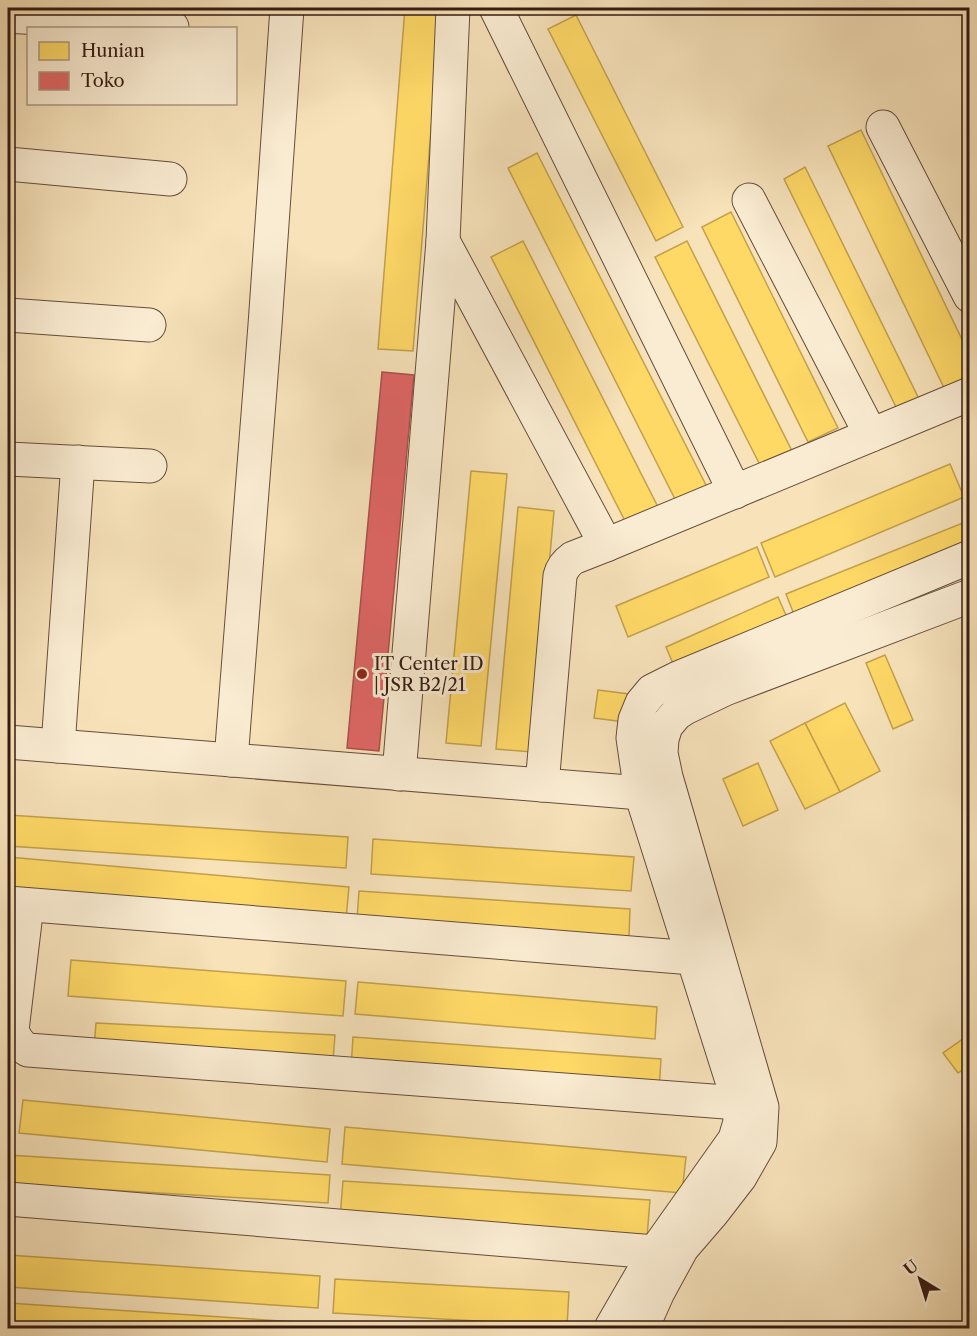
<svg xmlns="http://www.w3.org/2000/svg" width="977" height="1336" font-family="'Libre Caslon Text',serif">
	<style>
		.homes { fill: #ffd966; stroke: #c2a04c; stroke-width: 1.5 }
		.shops { fill: #e06666; stroke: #ac504c; stroke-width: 1.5 }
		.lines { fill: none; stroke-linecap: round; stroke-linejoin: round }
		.minor-casing { stroke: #654d3b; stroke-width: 35 }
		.minor { stroke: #faecd2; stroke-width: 33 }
		.poi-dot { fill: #8f2418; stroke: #faecd2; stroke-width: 2 }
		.labels { text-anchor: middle; stroke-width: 6; stroke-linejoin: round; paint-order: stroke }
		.poi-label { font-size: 18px; fill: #341b11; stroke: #faecd2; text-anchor: start }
	</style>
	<rect width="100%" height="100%" fill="#f7e2ba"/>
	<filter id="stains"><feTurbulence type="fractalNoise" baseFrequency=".00333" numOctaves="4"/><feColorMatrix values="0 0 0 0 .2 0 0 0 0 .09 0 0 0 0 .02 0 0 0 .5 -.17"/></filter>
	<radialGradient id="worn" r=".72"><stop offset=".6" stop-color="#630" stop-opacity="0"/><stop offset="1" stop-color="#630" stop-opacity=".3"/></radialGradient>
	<g class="homes">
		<polygon points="405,8 441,8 413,351 378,349"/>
		<polygon points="576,15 683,227 656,241 548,29"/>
		<polygon points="861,130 970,356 970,381 946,392 828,146"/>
		<polygon points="537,153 708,489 678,505 508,168"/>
		<polygon points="805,167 920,401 898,411 784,179"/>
		<polygon points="731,212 838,428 808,442 702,227"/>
		<polygon points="523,241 659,509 627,525 491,257"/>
		<polygon points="687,241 792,451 761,467 655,257"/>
		<polygon points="970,460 970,476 964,463"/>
		<polygon points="950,464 964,497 775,577 761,543"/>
		<polygon points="471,471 507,474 481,746 446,743"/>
		<polygon points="518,507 554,511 532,752 496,749"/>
		<polygon points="970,520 970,546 795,617 786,594"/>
		<polygon points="757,547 769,577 628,637 616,606"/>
		<polygon points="778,597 789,622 677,673 666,647"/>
		<polygon points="885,655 913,720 893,729 866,663"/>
		<polygon points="598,690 629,694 625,722 594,718"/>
		<polygon points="845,703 880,771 840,792 805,723"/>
		<polygon points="805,723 840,792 805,809 770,741"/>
		<polygon points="758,763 778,810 743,826 723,779"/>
		<polygon points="8,815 348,837 346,868 8,846"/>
		<polygon points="373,839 634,857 631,891 371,874"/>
		<polygon points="8,857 349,887 346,919 8,889"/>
		<polygon points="359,891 630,909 629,936 357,919"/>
		<polygon points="71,960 346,981 343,1016 68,996"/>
		<polygon points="358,982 657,1007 655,1039 355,1014"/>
		<polygon points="96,1023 335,1035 333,1060 94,1048"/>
		<polygon points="970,1034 970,1065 958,1073 943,1053"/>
		<polygon points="353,1037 661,1059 659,1090 351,1068"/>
		<polygon points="23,1100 330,1129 327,1162 19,1133"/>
		<polygon points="345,1127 686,1157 682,1193 342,1164"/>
		<polygon points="8,1155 330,1175 328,1203 8,1184"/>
		<polygon points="343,1181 650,1200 647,1237 340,1218"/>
		<polygon points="8,1255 320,1276 318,1308 8,1287"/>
		<polygon points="335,1279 569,1292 567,1326 333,1313"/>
		<polygon points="8,1303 312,1323 312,1328 8,1328"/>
		<polygon points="331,1325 377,1328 330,1328"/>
	</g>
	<polygon class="shops" points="382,372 414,375 379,751 347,748"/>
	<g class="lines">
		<defs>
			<g id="minor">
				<polyline points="496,8 735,492"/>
				<polyline points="8,16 172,27"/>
				<polyline points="883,127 970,296"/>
				<polyline points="8,164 170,179"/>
				<polyline points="749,200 871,435"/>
				<polyline points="443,241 606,545"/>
				<polyline points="8,315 149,325"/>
				<polyline points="8,459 150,466"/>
				<polyline points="8,742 641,793"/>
				<polyline points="58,746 78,462"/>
				<polyline points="231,760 265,325 287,8"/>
				<polyline points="399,774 443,241 453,8"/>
				<path d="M 542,785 L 560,576 C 562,568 566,563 573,558 L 606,545 L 970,394"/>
				<polyline points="8,903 693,958"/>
				<path d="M 27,905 L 12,1030 C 15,1039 20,1046 28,1050 L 739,1103"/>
				<polyline points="8,1199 655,1252"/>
				<polyline points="611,1328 655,1252 735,1139 740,1122 739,1103 641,793 633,738 635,720 642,703 652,691 678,678 970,557"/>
				<polyline points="642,1328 658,1292 682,1248 713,1212 740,1177 760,1142 762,1107 666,777 661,753 662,739 666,726 676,714 685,708 725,689 970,596"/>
			</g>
		</defs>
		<use href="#minor" class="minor-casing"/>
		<use href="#minor" class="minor"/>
	</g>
	<circle class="poi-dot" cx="362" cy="674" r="6"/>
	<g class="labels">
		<g class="poi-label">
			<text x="374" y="670">IT Center ID<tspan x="374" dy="21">| JSR B2/21</tspan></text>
		</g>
	</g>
	<rect width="977" height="1336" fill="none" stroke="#f7e2ba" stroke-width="30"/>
	<rect x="9" y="9" width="959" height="1318" fill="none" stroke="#341b11" stroke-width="3"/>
	<rect x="15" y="15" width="947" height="1306" fill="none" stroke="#341b11" stroke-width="1.5"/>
	<rect x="27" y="27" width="210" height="78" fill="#faecd2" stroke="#ab9885" stroke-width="1.5"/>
	<rect x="39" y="42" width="30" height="18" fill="#ffd966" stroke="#ab9885" stroke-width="1.5"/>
	<text x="81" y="57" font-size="18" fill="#341b11">Hunian</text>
	<rect x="39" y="72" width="30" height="18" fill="#e06666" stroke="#ab9885" stroke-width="1.5"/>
	<text x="81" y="87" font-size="18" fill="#341b11">Toko</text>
	<g transform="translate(920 1279) rotate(322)" stroke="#faecd2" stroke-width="4.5" paint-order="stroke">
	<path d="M0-4.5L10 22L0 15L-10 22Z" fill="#341b11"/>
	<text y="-9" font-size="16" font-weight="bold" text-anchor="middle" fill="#341b11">U</text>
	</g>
	<rect width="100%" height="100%" filter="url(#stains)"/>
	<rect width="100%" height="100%" fill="url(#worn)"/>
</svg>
